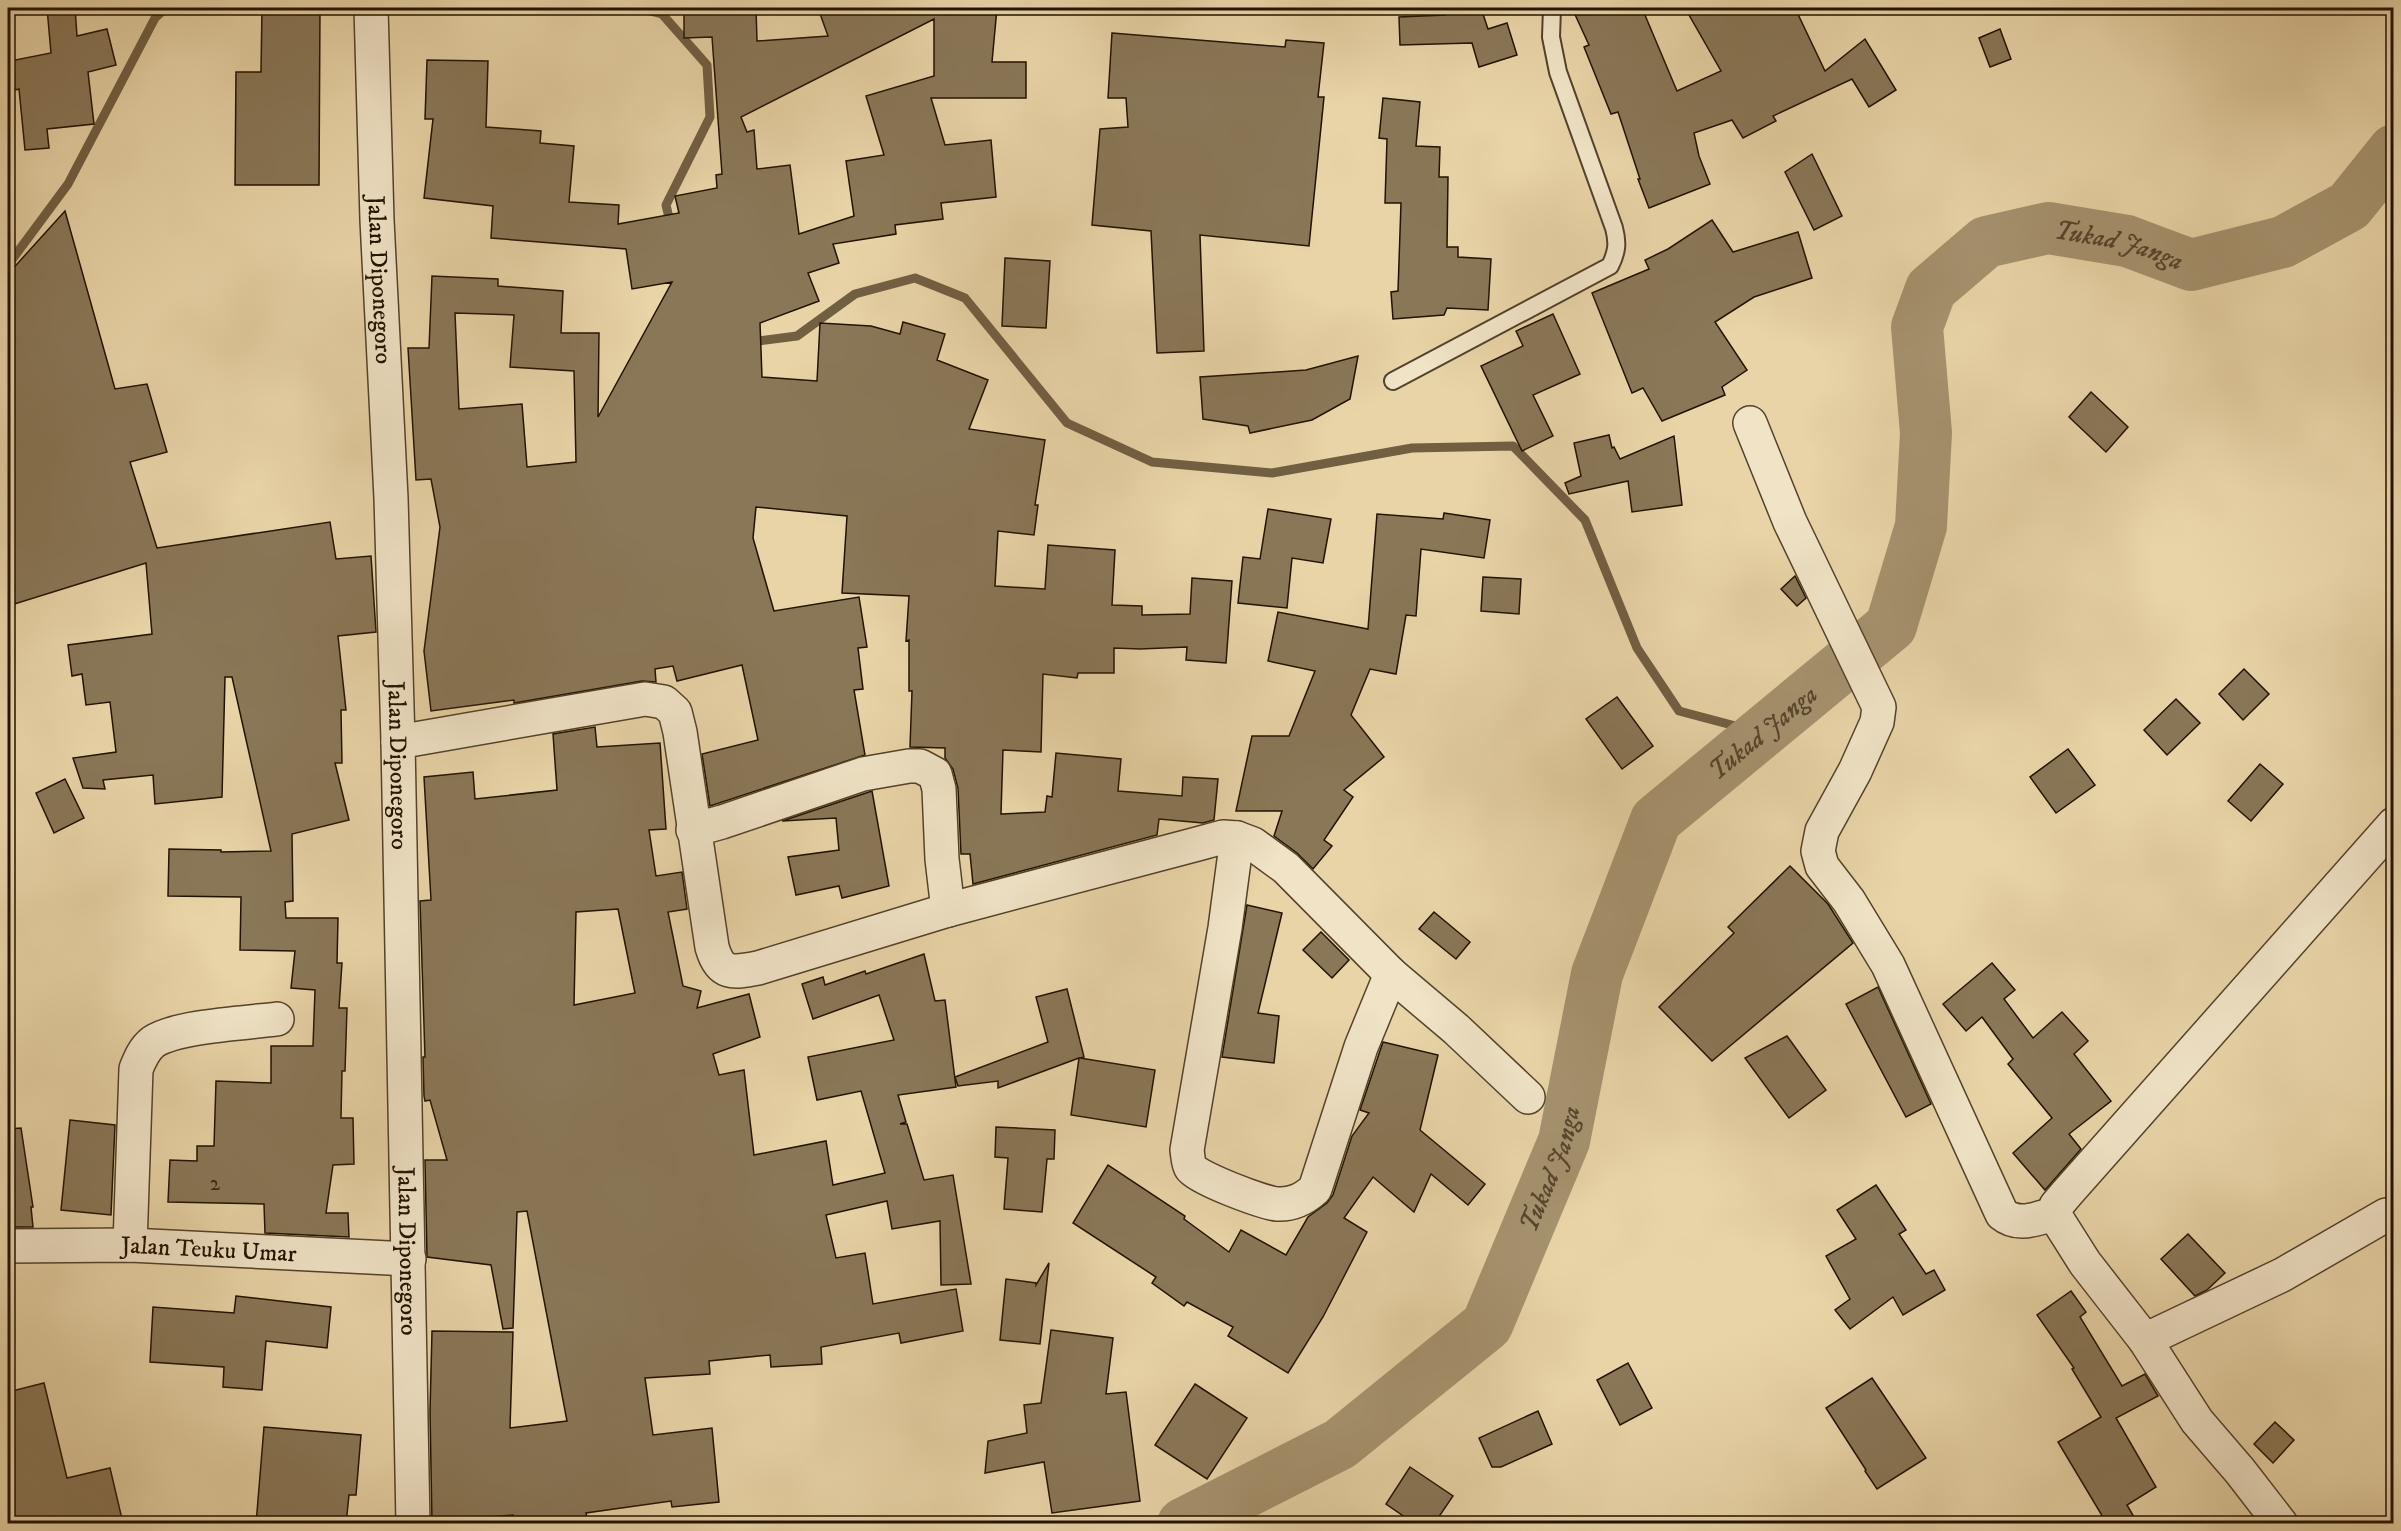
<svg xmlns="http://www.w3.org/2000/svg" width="2401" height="1531" font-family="'IM FELL DW Pica',serif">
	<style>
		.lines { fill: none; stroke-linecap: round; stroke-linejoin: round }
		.stream { stroke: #715f42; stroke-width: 9 }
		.river { stroke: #a5926e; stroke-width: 52 }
		.building { fill: #897757; stroke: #231200; stroke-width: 1.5; fill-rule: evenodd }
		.service-casing { stroke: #54422a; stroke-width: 20 }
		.minor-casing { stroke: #54422a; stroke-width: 36 }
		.tertiary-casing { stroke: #54422a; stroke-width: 36 }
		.service { stroke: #f0e3c6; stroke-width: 16 }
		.minor { stroke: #f0e3c6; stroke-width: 33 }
		.tertiary { stroke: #f0e3c6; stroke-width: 33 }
		.labels { text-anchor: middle; stroke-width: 4.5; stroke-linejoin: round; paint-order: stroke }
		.number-label { font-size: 21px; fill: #3c2b16 }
		.street-label { font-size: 24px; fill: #231200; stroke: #f0e3c6 }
		.water-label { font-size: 26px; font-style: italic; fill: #57452c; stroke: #f0e3c6 }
	</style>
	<rect width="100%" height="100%" fill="#e8d4a7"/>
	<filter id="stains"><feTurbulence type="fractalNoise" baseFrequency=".00333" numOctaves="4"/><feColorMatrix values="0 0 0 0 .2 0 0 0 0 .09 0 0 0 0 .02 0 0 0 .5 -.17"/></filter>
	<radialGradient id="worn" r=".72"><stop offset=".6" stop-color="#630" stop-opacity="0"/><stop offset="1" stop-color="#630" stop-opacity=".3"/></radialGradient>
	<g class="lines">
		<g class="stream">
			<polyline points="638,8 662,14 707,65 710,117 666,205 671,226"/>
			<polyline points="8,265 68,184 155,18 166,8"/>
			<polyline points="749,340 751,342 797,336 855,294 915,278 965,298 1067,423 1152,462 1272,473 1412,448 1513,446 1585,520 1637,648 1679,711 1762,733"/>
		</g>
		<path class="river" id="s1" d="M 1183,1524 L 1340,1444 L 1487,1325 L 1564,1141 L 1597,974 L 1656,820 L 1891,626 L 1921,526 L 1926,433 L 1917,327 L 1931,289 L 1986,242 L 2048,228 L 2127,241 L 2191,265 L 2283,242 L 2349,206 L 2394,150"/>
	</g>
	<g class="building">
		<polygon points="47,8 75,8 77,36 107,29 116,65 88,72 94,124 47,129 49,148 25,150 19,89 15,90 10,61 51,53"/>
		<polygon points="262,8 320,8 319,185 235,185 236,72 261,72"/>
		<path d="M 684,8 L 756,8 L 757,41 L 828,36 L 818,8 L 997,8 L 992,62 L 1026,62 L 1026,98 L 931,98 L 945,145 L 991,140 L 996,197 L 941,203 L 943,219 L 895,225 L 896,234 L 833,244 L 839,263 L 808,273 L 819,301 L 760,323 L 762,377 L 817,381 L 820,323 L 871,326 L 900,334 L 903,322 L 945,334 L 937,360 L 988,380 L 969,429 L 1045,440 L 1035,505 L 1038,505 L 1034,535 L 998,531 L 995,586 L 1045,589 L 1048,545 L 1115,550 L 1112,605 L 1142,606 L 1142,615 L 1190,614 L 1192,578 L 1232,581 L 1226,663 L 1186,660 L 1187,647 L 1140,649 L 1114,648 L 1114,673 L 1078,673 L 1077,678 L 1043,674 L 1041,752 L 1003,750 L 1001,814 L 1045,812 L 1047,796 L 1052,797 L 1056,753 L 1121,759 L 1118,791 L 1182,796 L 1183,777 L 1218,779 L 1214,820 L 1203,823 L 1159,819 L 1157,835 L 973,884 L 970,854 L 961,854 L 958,788 L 953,769 L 945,758 L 945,748 L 910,747 L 912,691 L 909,691 L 909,640 L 906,641 L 909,596 L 842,593 L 847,516 L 756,507 L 753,538 L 774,611 L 859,597 L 867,647 L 858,648 L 863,689 L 854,690 L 865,755 L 710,806 L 702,754 L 758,740 L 742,665 L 677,681 L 673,666 L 655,669 L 656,682 L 642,681 L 514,703 L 514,700 L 431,711 L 424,651 L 440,527 L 431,479 L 416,480 L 408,348 L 429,348 L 432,276 L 498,279 L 498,286 L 563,291 L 561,333 L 599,333 L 598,417 L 672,282 L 632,289 L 626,249 L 491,238 L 493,206 L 424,198 L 433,119 L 425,119 L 427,60 L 488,61 L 486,127 L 541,131 L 540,143 L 574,146 L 569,202 L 619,205 L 618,224 L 679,213 L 675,196 L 717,188 L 716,175 L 722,174 L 712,37 L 684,38 ZM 934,19 L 934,76 L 866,96 L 884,155 L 846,161 L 854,216 L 799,234 L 790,165 L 757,169 L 754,130 L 747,132 L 741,117 ZM 455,313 L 514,315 L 510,367 L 574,371 L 576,462 L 527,467 L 522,404 L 459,409 Z"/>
		<polygon points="1442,8 1481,8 1488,29 1507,23 1517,55 1479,67 1472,43 1400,45 1399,17 1445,15"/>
		<polygon points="1572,8 1642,8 1677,91 1721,71 1685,8 1795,8 1825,71 1865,39 1896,90 1869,107 1852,79 1773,116 1776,121 1743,138 1732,120 1694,133 1699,156 1710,184 1649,208 1638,179 1640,179 1618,112 1611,114 1584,47 1589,45"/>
		<polygon points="2000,29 2011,59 1990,67 1979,38"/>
		<polygon points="1112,33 1285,47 1286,40 1324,43 1318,97 1324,97 1309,246 1200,235 1204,351 1157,353 1151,231 1092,225 1100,129 1128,127 1126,98 1108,98"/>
		<polygon points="1383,98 1420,102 1416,146 1440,147 1439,177 1448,177 1447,247 1458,247 1458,257 1491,259 1488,310 1447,308 1444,315 1393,319 1391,292 1398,291 1401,203 1385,203 1387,139 1379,138"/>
		<polygon points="1812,154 1842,216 1814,230 1785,172"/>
		<polygon points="65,211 115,389 147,384 167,452 130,462 157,548 330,522 336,559 371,556 376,632 338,636 346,710 341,710 342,763 335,763 349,820 292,834 293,901 285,902 286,918 338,918 337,963 342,963 339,1008 347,1008 345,1071 342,1071 341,1118 353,1118 354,1164 333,1165 326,1213 348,1213 349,1237 265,1233 264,1204 168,1202 170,1160 197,1161 197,1146 214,1146 216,1081 271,1083 271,1046 313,1046 315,990 291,988 295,951 240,950 241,897 168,896 169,849 221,850 221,852 271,851 232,677 225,677 222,797 155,804 153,775 103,780 105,789 83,788 73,758 116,752 110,702 86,705 82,674 72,676 68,645 152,634 146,563 8,606 8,274"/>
		<polygon points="1712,220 1733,252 1798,232 1812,278 1754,297 1715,322 1747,370 1722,387 1725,395 1662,421 1643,388 1632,393 1592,293 1649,269 1645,260 1668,249"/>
		<polygon points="1005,258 1050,261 1046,328 1002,326"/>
		<polygon points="1553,314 1580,374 1533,395 1553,436 1522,451 1481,366 1523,346 1516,331"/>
		<polygon points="1358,356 1350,399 1312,420 1250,433 1248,426 1203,419 1200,377 1306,370"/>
		<polygon points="2091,392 2128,427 2106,452 2069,417"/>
		<polygon points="1609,435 1612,448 1614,447 1620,459 1674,436 1682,505 1632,512 1628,481 1569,494 1565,483 1581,476 1574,443"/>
		<polygon points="1268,509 1331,519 1323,563 1292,558 1287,608 1238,603 1243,557 1260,559"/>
		<polygon points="1444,513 1490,520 1484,558 1421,549 1416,616 1406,615 1396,674 1370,669 1351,715 1384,757 1344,790 1353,797 1324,840 1332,846 1313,869 1297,853 1274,836 1282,811 1236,811 1252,736 1289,736 1315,671 1268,661 1278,612 1368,629 1377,514 1443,519"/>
		<polygon points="1795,576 1806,598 1797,606 1781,589"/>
		<polygon points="1483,577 1521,579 1519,614 1481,611"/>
		<polygon points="2244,669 2269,694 2243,720 2219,694"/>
		<polygon points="1617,697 1653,746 1622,769 1586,719"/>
		<polygon points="2176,699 2200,723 2167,755 2144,730"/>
		<path d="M 595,727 L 597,747 L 660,743 L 666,829 L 649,830 L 656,876 L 682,872 L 687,909 L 668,912 L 683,986 L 701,991 L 697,1008 L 749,994 L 760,1037 L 713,1054 L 719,1075 L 744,1070 L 754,1155 L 826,1141 L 833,1185 L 885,1173 L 861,1091 L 817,1100 L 808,1057 L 894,1040 L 879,995 L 813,1019 L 802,984 L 823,977 L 825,985 L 865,971 L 866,974 L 924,954 L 935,1001 L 945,1000 L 956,1087 L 898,1095 L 906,1122 L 900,1124 L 907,1124 L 924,1180 L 953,1175 L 971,1284 L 941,1285 L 940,1221 L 892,1229 L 887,1201 L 826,1215 L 836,1258 L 865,1253 L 873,1304 L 956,1289 L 963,1331 L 901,1343 L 899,1333 L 821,1347 L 822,1364 L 771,1367 L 770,1355 L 709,1361 L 710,1374 L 645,1378 L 653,1435 L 712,1428 L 719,1502 L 672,1507 L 671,1501 L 586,1513 L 588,1524 L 514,1524 L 513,1515 L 432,1523 L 430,1411 L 432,1331 L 513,1332 L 510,1428 L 567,1421 L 527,1211 L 517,1212 L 513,1328 L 503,1329 L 491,1265 L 427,1257 L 425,1160 L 447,1160 L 430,1100 L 425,1101 L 424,1096 L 423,1057 L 425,1057 L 420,901 L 431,900 L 424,777 L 473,772 L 475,799 L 557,790 L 553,734 ZM 618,909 L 635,993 L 574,1005 L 576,912 Z"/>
		<polygon points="2068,749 2095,785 2056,813 2030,777"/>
		<polygon points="2260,764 2283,784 2251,821 2228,801"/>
		<polygon points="65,779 84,818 54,833 36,793"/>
		<polygon points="872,791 889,886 842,898 839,886 796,895 788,857 839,850 836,818 782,821"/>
		<polygon points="1790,866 1828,904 1853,943 1712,1061 1659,1007 1734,933 1728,927"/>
		<polygon points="1247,905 1282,913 1258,1013 1279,1016 1274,1063 1222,1057"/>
		<polygon points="1434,912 1470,942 1456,959 1419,929"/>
		<polygon points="1321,932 1349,960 1332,978 1303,950"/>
		<polygon points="1992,963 2015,990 2004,999 2033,1038 2062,1012 2088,1041 2074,1054 2111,1101 2069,1134 2081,1149 2045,1190 2013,1153 2052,1118 2008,1064 2013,1059 1982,1017 1966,1031 1943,1004"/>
		<polygon points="1878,987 1931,1104 1906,1117 1846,1004"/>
		<polygon points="1067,989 1084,1057 1080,1058 1155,1070 1146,1127 1071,1115 1079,1058 998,1088 998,1081 958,1086 955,1077 1048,1042 1036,997"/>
		<polygon points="1787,1036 1826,1090 1789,1118 1745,1058"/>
		<polygon points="1383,1042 1438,1055 1420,1130 1485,1184 1468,1205 1431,1174 1414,1212 1373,1177 1344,1218 1367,1232 1323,1317 1288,1373 1228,1336 1233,1327 1187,1302 1184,1306 1152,1283 1156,1277 1073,1223 1108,1165 1185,1216 1184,1219 1229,1252 1241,1230 1286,1255 1308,1217 1327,1203 1333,1195 1352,1136 1369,1113 1360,1110"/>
		<polygon points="70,1120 115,1125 111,1215 61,1210"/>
		<polygon points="996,1127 1055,1130 1054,1159 1047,1159 1042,1212 1004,1209 1008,1158 995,1157"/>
		<polygon points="21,1128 33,1207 31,1207 33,1227 8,1227 8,1129"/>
		<polygon points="1876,1185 1906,1230 1899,1234 1926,1274 1934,1270 1945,1290 1903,1315 1893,1297 1850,1329 1835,1310 1850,1299 1826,1256 1856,1239 1837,1210"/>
		<polygon points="2188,1234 2225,1273 2207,1290 2195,1296 2161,1259"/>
		<polygon points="1049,1263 1040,1344 1000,1340 1006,1279 1036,1283 1036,1285"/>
		<polygon points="2071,1291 2086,1312 2080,1317 2122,1386 2145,1374 2158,1396 2116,1418 2156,1487 2127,1505 2138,1524 2107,1524 2058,1442 2101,1417 2072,1369 2074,1368 2037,1315"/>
		<polygon points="236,1296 331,1307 327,1348 266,1341 262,1390 223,1387 224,1367 150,1362 153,1307 234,1313"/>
		<polygon points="1051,1330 1113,1338 1106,1394 1126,1392 1140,1501 1052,1513 1044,1462 985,1473 988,1441 1027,1433 1024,1405 1041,1403"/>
		<polygon points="1628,1363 1652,1408 1620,1425 1597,1380"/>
		<polygon points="1872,1378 1926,1458 1877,1489 1865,1471 1866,1470 1826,1408"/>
		<polygon points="44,1383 67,1478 110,1468 122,1519 101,1524 8,1524 8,1392"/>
		<polygon points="1195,1384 1247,1418 1207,1479 1155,1445"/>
		<polygon points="1538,1411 1552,1444 1501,1467 1492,1467 1479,1438"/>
		<polygon points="2275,1422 2294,1440 2273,1463 2254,1444"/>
		<polygon points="264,1427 361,1435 356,1495 349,1495 346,1524 256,1524"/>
		<polygon points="1410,1467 1453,1496 1434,1524 1415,1524 1386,1504"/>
	</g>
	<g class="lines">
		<defs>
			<path id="service" d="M 1393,381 L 1610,266 C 1617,252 1618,243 1614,228 L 1558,72 L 1551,37 L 1552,8"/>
			<g id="minor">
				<path d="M 1750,423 L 1790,522 L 1879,707 L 1877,722 L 1855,771 L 1822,831 L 1818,851 L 1822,866 L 1849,901 L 1888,965 L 2002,1214 C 2018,1227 2035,1219 2054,1214 L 2085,1263 L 2145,1340 L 2197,1421 L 2240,1471 L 2281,1524"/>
				<path d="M 398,742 L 645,699 L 664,702 L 675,712 L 680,732 L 712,947 C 720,975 732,973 758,968 L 948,910 L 1201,843 L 1223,837 L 1237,838 L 1253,844 L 1286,868 L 1391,974 L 1456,1029 L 1528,1097"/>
				<polyline points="693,830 722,822 863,774 909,766 920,766 935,774 939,789 942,859 948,910"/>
				<path d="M 1237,838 L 1225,928 L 1187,1150 C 1188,1156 1188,1164 1191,1168 C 1197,1178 1264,1203 1277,1204 C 1293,1205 1304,1199 1315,1189 L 1361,1047 L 1391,974"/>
				<polyline points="2054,1214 2056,1206 2067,1193 2394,824"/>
				<path d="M 130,1245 L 136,1069 C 140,1059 144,1049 153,1042 C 177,1026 246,1023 277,1019"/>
				<polyline points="2145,1340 2282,1275 2386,1215 2394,1214"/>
			</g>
			<g id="tertiary">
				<path id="s2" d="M 371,8 L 377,220 L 391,498 L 398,742 L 413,1524"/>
				<path id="s3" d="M 8,1246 L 130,1245 L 409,1259"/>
			</g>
		</defs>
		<use href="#service" class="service-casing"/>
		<use href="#minor" class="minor-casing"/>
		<use href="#tertiary" class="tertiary-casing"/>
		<use href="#service" class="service"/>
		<use href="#minor" class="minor"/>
		<use href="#tertiary" class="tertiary"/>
	</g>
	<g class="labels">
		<g class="number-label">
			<text x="215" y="1190">2</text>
		</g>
		<g class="street-label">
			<text dy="8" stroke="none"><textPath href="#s2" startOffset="272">Jalan Diponegoro</textPath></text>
			<text dy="8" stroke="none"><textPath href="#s2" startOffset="758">Jalan Diponegoro</textPath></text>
			<text dy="8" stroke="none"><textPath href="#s3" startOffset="201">Jalan Teuku Umar</textPath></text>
			<text dy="8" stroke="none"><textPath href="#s2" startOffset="1244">Jalan Diponegoro</textPath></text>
		</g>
		<g class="water-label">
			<text dy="9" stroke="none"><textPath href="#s1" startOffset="1758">Tukad Janga</textPath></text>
			<text dy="9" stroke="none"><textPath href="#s1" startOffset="1038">Tukad Janga</textPath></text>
			<text dy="9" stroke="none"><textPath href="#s1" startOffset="534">Tukad Janga</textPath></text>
		</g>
	</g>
	<rect width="2401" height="1531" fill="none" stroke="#e8d4a7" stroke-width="30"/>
	<rect x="9" y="9" width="2383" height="1513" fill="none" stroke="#231200" stroke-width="3"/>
	<rect x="15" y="15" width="2371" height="1501" fill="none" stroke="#231200" stroke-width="1.5"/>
	<rect width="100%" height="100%" filter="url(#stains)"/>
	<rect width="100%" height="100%" fill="url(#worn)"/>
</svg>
